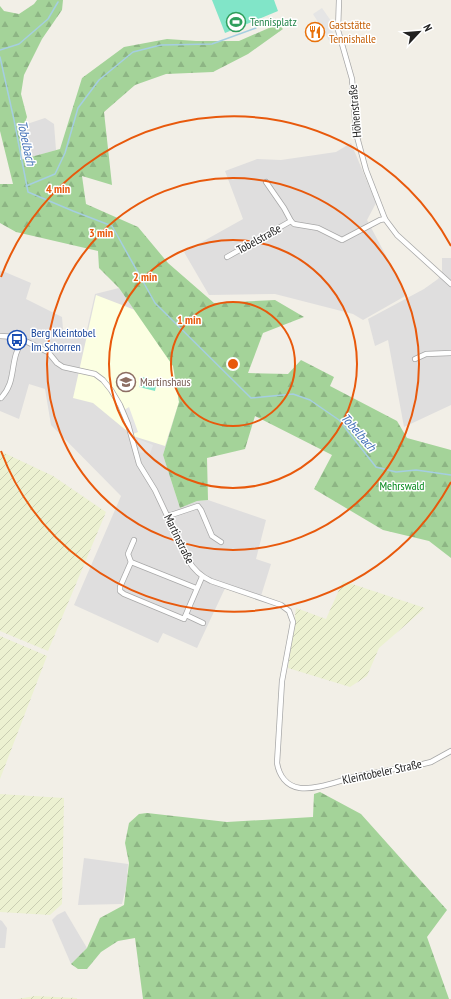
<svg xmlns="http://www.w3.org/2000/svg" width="451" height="999" font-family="'PT Sans Narrow',sans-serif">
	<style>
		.residential { fill: #dfdede }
		.education { fill: #fcffe2 }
		.farmland { fill: url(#farmland-furrows) }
		.forest { fill: url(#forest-firs) }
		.pitch { fill: #81e5c8 }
		.parking { fill: #e5e5e5 }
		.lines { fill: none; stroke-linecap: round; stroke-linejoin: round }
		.stream { stroke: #a5cee1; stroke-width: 1.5 }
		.minor-casing { stroke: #a8a8a8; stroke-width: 6 }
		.minor { stroke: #fff; stroke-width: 4.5 }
		.ring { fill: none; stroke: #e8590c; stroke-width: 2 }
		.labels { text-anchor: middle; stroke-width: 3; stroke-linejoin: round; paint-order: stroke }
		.leisure-label { font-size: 12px; fill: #27864d; stroke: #fff; text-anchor: start }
		.food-label { font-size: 12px; fill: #c56008; stroke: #fff; text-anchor: start }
		.street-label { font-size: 12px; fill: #212121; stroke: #fff }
		.transit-label { font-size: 12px; fill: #164399; stroke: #fff; text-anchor: start }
		.education-label { font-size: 12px; fill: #785e54; stroke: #fff; text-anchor: start }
		.park-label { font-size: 12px; fill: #05891d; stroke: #fff }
		.water-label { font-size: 13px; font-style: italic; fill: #4673b8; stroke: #fff }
		.centre { fill: #e8590c; stroke: #fff; stroke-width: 2 }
		.ring-label { font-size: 12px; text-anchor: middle; font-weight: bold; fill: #e8590c; stroke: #fff; stroke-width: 3; stroke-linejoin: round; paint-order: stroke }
	</style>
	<defs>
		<pattern id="farmland-furrows" width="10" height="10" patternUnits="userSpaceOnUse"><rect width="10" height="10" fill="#ecf1d1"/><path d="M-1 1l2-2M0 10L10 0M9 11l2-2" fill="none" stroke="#caceb3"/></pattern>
		<pattern id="forest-firs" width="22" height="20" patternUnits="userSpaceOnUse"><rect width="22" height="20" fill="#a4d399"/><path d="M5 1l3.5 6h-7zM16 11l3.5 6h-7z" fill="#8db584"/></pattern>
	</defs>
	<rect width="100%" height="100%" fill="#f2efe7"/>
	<g class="residential">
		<polygon points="45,118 54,124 56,150 29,158 21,146 24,125"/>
		<polygon points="351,143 376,203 367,220 407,295 363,320 353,314 275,294 209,295 184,252 243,219 225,171 257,159 281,160 336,152"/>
		<polygon points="442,258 451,258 451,405 404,427 388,340 375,346 368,319 424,289 438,279 442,273"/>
		<polygon points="0,271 5,272 31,283 26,299 62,317 63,329 85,338 95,294 119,288 173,366 179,402 163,455 180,508 197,501 208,500 266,520 256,559 271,564 261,596 227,584 197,648 163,633 158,643 74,605 121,496 51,425 45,389 29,384 19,419 0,411"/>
		<polygon points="84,858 128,864 126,888 122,904 78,905"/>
		<polygon points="65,911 87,948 71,964 52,920 57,915"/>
		<polygon points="0,920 2,921 7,928 5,948 0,948"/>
	</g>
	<polygon class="education" points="96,295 135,310 173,366 179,402 165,446 133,436 93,403 73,398"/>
	<g class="farmland">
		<polygon points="0,451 53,476 106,512 48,651 0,631"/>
		<polygon points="343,581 425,608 379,648 367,676 350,687 288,668 296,608 326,619"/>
		<polygon points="0,636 47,656 0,779"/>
		<polygon points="0,794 64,798 62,904 50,915 0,912"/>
		<polygon points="35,996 77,998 77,999 17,999"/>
	</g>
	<g class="forest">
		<polygon points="37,0 63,0 62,10 42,39 24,75 21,94 27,117 24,125 20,160 60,149 82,78 124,47 167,39 196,41 239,41 278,24 283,29 248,54 213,72 166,74 135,85 104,112 112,185 82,176 86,204 138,227 168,263 214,303 275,300 304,317 263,333 248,373 288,374 301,360 334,377 330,386 397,421 407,438 451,450 451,558 429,541 383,530 314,489 332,455 255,416 245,449 207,458 208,500 197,501 180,508 163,455 179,402 173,366 119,288 99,268 98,251 16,232 0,223 0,184 13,184 0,131 0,6 4,11 19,14 34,4"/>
		<polygon points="320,792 361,814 447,910 427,937 449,999 143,999 135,938 118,941 101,952 87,969 78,969 71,964 87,948 100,918 124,905 129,863 125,843 129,823 139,814 147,813 227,822 313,817 314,794"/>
	</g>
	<g class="pitch">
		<polygon points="212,0 274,0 278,11 225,33"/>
		<polygon points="142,377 157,381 155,391 139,387"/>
	</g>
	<g class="parking">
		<polygon points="322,8 336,28 332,31 337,38 330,42 313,14"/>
		<polygon points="129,407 138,432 133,434 124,410"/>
		<polygon points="138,439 153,445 150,454 138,452 139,448 137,443"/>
	</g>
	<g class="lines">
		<g class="stream">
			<polyline points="0,50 19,44 48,19 58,2"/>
			<polyline points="0,57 14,120 28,192 73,211 112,226 155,303 251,398 293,394 310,400 339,420 376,467 396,472 416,470 451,475"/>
			<polyline points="26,186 55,174 65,153 78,108 99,80 133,52 161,45 212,44 256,28"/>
		</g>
		<defs>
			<g id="minor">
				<polyline points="339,0 338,30 352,79 356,133 366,170 385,219 397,235 451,284"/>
				<polyline points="266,182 284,208 291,221 294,224 318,228 342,240 380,220 385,219"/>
				<polyline points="227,257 291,221"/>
				<path d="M 0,336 L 17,337 L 48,352 L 57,363 L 63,367 L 95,374 L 103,380 L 111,390 L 120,405 L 128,424 L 139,464 L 155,490 L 188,560 C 194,570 200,576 211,581 L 281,605 L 289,611 L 293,622 L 282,681 L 277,763 C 279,775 286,786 300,788 C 316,790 338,781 354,777 C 377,772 400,768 423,764 L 431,762 L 451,751"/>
				<polyline points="415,359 426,354 451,353"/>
				<path d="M 1,398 C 14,384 11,371 16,354 C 18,349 20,344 22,339"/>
				<polyline points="168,516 198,506 201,510 212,536 221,542"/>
				<polyline points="131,562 128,554 134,540"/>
				<polyline points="196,588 131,562 120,587 120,591 124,594 184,619 202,577"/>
				<polyline points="186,615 203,623"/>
			</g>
		</defs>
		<use href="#minor" class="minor-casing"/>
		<use href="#minor" class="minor"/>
	</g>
	<g class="ring">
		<circle cx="233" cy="364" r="62"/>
		<circle cx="233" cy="364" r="124"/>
		<circle cx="233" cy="364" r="186"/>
		<path d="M451 482A248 248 0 0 1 1 451M1 277A248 248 0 0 1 451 246"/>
	</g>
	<defs>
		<symbol id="stadium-ring" viewBox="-11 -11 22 22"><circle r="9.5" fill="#fff" stroke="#2e9e5b" stroke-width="1.5"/><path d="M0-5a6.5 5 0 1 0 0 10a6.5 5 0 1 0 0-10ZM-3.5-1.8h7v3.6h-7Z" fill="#2e9e5b"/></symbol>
		<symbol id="restaurant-ring" viewBox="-11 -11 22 22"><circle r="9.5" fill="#fff" stroke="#e8710a" stroke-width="1.5"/><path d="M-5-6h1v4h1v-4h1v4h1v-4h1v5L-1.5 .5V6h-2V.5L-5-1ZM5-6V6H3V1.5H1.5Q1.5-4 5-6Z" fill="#e8710a"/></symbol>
		<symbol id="bus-ring" viewBox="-11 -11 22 22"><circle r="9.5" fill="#fff" stroke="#1a4fb4" stroke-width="1.5"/><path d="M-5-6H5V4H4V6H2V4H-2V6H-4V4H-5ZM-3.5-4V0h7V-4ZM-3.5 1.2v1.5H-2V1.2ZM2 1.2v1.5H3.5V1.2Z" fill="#1a4fb4"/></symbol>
		<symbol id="school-ring" viewBox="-11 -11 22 22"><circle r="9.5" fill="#fff" stroke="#8d6e63" stroke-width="1.5"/><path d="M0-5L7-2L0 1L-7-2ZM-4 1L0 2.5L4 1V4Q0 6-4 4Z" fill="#8d6e63"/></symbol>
	</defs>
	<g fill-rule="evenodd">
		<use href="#stadium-ring" x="225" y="11" width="22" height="22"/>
		<use href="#restaurant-ring" x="304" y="21" width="22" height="22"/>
		<use href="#bus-ring" x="6" y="329" width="22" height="22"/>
		<use href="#school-ring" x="115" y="371" width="22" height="22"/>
	</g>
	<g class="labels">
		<g class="leisure-label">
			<text x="250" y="26">Tennisplatz</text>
		</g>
		<g class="food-label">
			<text x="329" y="29">Gaststätte<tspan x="329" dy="14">Tennishalle</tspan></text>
		</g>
		<g class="street-label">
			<text transform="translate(355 111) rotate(-95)" y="4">Höhenstraße</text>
			<text transform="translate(259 239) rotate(-29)" y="4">Tobelstraße</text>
			<text transform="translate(179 539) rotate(64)" y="4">Martinstraße</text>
			<text transform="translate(382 772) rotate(-12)" y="4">Kleintobeler Straße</text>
		</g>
		<g class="transit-label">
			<text x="31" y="337">Berg Kleintobel<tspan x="31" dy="14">Im Schorren</tspan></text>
		</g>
		<g class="education-label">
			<text x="140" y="386">Martinshaus</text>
		</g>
		<g class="park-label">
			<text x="402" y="490">Mehrswald</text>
		</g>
		<g class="water-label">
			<text transform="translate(27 143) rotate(78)" y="5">Tobelbach</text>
			<text transform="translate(359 432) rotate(49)" y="5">Tobelbach</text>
		</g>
	</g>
	<circle cx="233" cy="364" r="6" class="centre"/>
	<g class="ring-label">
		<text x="58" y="193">4 min</text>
		<text x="101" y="237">3 min</text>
		<text x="145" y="281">2 min</text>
		<text x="189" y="324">1 min</text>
	</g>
	<g transform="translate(419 32) rotate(64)" stroke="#ffffff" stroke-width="3" paint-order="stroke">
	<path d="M0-3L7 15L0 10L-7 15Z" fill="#212121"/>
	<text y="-6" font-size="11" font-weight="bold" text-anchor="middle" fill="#212121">N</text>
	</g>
</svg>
